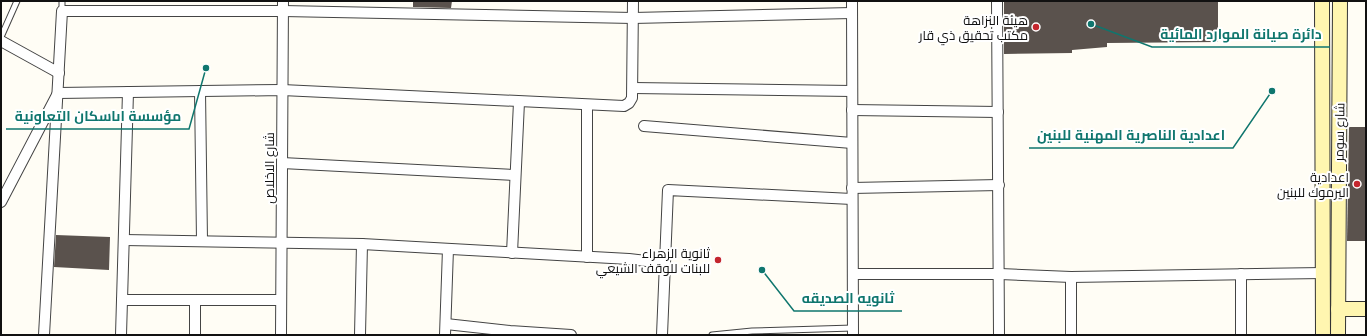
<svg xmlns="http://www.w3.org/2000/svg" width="1367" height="336" font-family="'PT Serif',Cairo,serif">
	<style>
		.building { fill: #5a524d }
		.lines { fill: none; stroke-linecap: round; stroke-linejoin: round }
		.lane-casing { stroke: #444; stroke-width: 7 }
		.street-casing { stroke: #444; stroke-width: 12 }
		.secondary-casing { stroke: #333; stroke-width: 16 }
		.lane { stroke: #fff; stroke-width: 5 }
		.street { stroke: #fff; stroke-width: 10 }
		.secondary { stroke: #fff6b0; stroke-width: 14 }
		.poi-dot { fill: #c4262e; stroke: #fff; stroke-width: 1.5 }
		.labels { text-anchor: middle; stroke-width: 4; stroke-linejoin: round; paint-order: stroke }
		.poi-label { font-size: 13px; fill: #111; stroke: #fff; text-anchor: end }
		.street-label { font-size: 13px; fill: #111; stroke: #fff }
		.leader { fill: none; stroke: #0f766e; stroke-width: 1.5 }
		.callout-dot { fill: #0f766e; stroke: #fff; stroke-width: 1.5 }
		.callout-label { font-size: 14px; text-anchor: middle; font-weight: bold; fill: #0f766e; stroke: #fff; stroke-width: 4; stroke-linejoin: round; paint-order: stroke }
	</style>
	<rect width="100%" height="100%" fill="#fffdf5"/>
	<g class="building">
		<polygon points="413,1 452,1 451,8 413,7"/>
		<polygon points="1004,1 1218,1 1218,42 1107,43 1107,47 1072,50 1072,53 1004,54"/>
		<polygon points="1349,127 1366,127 1366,241 1347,241"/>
		<polygon points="56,235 110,237 109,270 54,267"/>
	</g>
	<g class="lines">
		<defs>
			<g id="lane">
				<polyline points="62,11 62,1"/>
				<polyline points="1,37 17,1"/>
				<polyline points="712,335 752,331 853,328"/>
			</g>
			<g id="street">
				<polyline points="852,1 853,335"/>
				<polyline points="997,1 999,335"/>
				<polyline points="1,41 59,73"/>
				<polyline points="633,88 852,91"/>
				<polyline points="200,91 202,241"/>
				<polyline points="852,110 998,112"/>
				<polyline points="644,126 852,143"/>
				<polyline points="282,163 515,175"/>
				<polyline points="852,188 999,185"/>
				<polyline points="1,202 58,93 282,90 624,106 629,103 632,98 633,1"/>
				<polyline points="124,240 362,244 629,259 664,263"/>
				<polyline points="512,253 519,102"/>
				<polyline points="587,257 587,105"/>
				<polyline points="853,274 1000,274 1071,277 1323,273"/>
				<polyline points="1241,274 1241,335"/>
				<polyline points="1071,277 1071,335"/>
				<polyline points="122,300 281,300"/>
				<polyline points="195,300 195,335"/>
				<polyline points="446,324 510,331 571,335"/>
				<polyline points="44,335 62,11 283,11 633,18 852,13"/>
				<polyline points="121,335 128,92"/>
				<polyline points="281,335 283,1"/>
				<polyline points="360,335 362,244"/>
				<polyline points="445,335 448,249"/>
				<polyline points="662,335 668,190 852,199"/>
			</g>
			<g id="secondary">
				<polyline points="1322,1 1323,335"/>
				<polyline points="1338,309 1366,309"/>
				<polyline points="1338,335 1340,1"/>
			</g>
		</defs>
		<use href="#lane" class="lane-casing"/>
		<use href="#street" class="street-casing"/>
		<use href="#secondary" class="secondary-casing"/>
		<use href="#lane" class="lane"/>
		<use href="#street" class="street"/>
		<use href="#secondary" class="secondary"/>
	</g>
	<g class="poi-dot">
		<circle cx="1036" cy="27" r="4"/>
		<circle cx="1357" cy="184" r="4"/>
		<circle cx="718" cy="260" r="4"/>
	</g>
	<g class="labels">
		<g class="poi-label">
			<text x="1028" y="25">هيئة النزاهة<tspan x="1028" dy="15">مكتب تحقيق ذي قار</tspan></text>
			<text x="1349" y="182">اعدادية<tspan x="1349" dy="15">اليرموك للبنين</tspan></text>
			<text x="710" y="258">ثانوية الزهراء<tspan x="710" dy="15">للبنات للوقف الشيعي</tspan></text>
		</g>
		<g class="street-label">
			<text transform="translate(1339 132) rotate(-89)" y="5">شارع سومر</text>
			<text transform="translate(269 168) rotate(-90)" y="5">شارع الاخلاص</text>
		</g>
	</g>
	<path class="leader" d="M1091 24L1152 47H1330M206 68L189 129H6M1272 91L1233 148H1029M762 270L794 311H902"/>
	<g class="callout-dot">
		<circle cx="1091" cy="24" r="4"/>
		<circle cx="206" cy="68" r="4"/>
		<circle cx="1272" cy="91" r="4"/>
		<circle cx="762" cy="270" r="4"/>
	</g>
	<g class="callout-label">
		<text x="1241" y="39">دائرة صيانة الموارد المائية</text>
		<text x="98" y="121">مؤسسة اىاسكان التعاونية</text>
		<text x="1131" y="140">اعدادية الناصرية المهنية للبنين</text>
		<text x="848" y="303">ثانويه الصديقه</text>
	</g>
	<rect width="1367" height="336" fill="none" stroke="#111111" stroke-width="4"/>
</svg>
